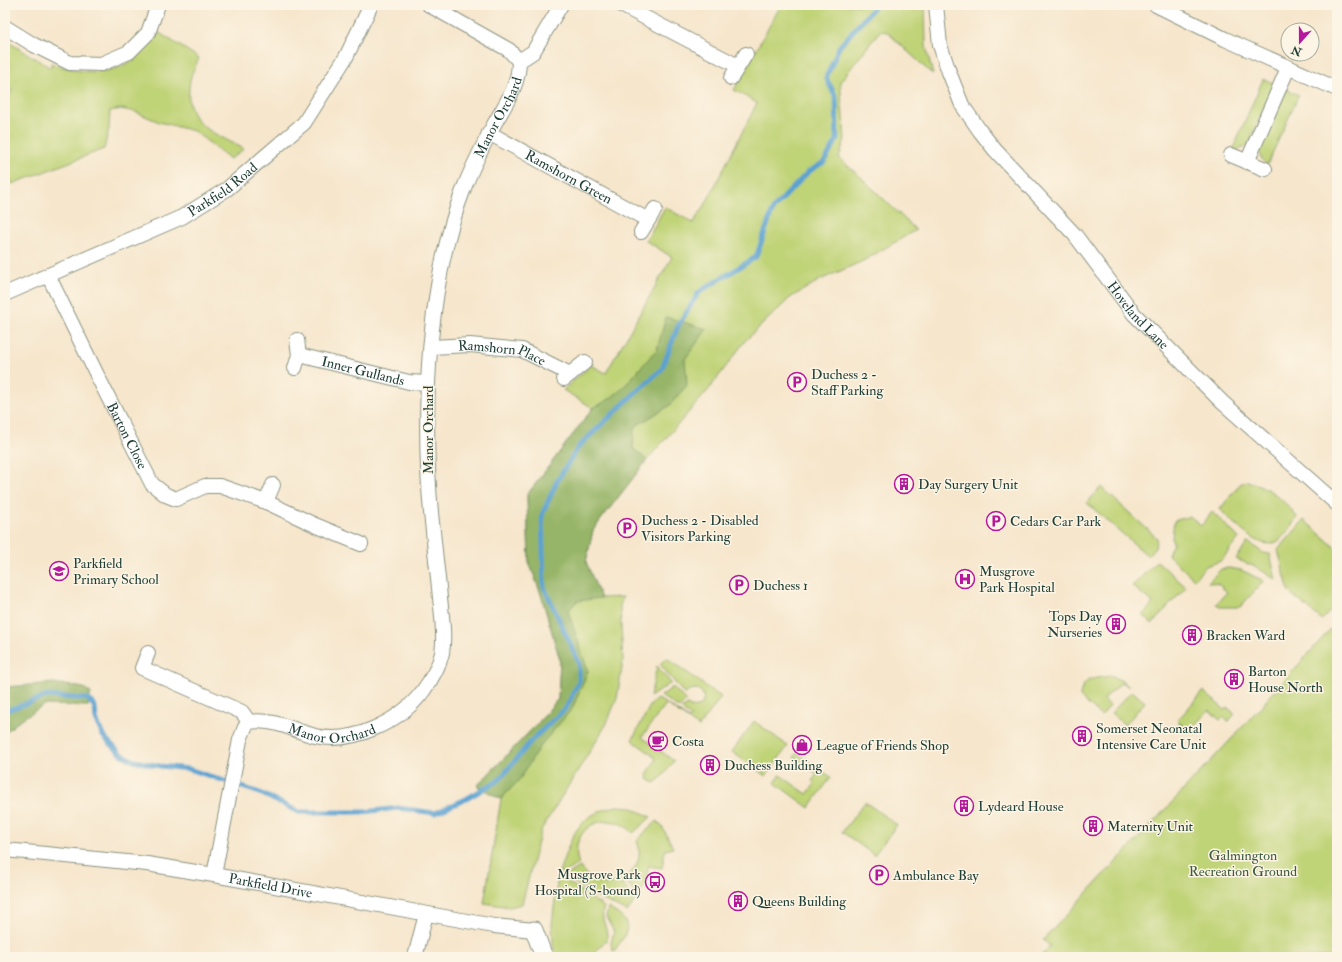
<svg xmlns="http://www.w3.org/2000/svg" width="1342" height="962" font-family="'IM FELL Double Pica',serif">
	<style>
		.green { fill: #bfd377; stroke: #6f8856 }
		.forest { fill: #97b568; stroke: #5b794e }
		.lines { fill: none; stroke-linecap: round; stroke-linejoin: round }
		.stream { stroke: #5ba2d1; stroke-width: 5 }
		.minor-casing { stroke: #8a9280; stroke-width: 16 }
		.tertiary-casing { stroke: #8a9280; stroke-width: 19 }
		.minor { stroke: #fff; stroke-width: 14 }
		.tertiary { stroke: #fff; stroke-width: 17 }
		.labels { text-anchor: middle; stroke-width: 3; stroke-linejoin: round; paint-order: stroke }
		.street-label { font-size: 14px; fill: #1f3d34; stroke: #fcf5e5 }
		.poi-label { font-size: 14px; fill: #1f3d34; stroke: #fcf5e5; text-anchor: start }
		.park-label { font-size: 14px; fill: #3f5b41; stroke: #fcf5e5 }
	</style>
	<rect width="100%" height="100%" fill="#fcf5e5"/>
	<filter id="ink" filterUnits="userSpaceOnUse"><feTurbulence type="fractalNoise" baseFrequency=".025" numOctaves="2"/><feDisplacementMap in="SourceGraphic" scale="8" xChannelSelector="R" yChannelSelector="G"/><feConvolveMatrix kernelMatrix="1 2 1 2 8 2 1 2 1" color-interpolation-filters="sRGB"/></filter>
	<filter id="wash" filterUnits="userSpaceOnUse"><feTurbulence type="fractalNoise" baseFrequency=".012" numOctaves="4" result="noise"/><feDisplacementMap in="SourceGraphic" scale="16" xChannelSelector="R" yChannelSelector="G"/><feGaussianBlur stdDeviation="0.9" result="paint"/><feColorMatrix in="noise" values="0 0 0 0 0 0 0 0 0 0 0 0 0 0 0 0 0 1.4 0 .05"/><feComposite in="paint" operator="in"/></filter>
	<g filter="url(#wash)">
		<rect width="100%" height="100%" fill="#f6e6cc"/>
		<g class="green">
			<polygon points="781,5 925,5 926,46 933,75 887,32 880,31 840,82 845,139 839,158 865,181 916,230 863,261 820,280 790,298 745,341 710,388 647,460 593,530 586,562 600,598 623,597 620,606 623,662 617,698 606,725 541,830 522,904 510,907 484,903 501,799 477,786 539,722 558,699 560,660 540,591 529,562 527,495 593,408 563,390 591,365 606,373 672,257 646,241 665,207 693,223 706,203 757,103 734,90"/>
			<path d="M 158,32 L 199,58 C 196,66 191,73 190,81 C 182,125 212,131 244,149 L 230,159 L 194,131 L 159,122 L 136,112 L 121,109 L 110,111 L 109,129 L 104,149 L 12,184 L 5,163 L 5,103 L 12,90 L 5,85 L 5,40 L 51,68 L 51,63 C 78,73 114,78 137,56 C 144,49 151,40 158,32 Z"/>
			<polygon points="1263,79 1274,83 1248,146 1238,150 1233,149"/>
			<path d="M 1285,89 L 1299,95 L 1267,165 C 1260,160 1260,155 1260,147 Z"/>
			<path d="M 1247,481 C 1270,487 1283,499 1297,517 C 1292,525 1286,535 1278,541 C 1262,554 1231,521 1220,509 L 1240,484 Z"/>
			<polygon points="1101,487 1157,538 1155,548 1148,556 1087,503"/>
			<polygon points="1212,512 1239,538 1221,561 1206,566 1194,579 1168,555 1173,543 1172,538 1174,521 1190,516 1201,526"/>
			<polygon points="1304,520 1337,549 1337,604 1322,620 1289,592 1279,554 1278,550"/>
			<polygon points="1248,542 1263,553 1270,554 1276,580 1258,568 1236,559"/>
			<polygon points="1157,561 1186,587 1152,624 1143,615 1153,603 1132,586"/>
			<polygon points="1229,568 1241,570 1264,581 1240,607 1222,607 1216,604 1227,592 1218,584 1208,582 1221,569"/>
			<polygon points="1337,622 1337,957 1040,957 1050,946 1043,940 1236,734"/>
			<path d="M 667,658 L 721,697 L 699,727 L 666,704 L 642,737 L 674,761 L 662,777 L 654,783 L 648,779 L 647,774 L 655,761 L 655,757 L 632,740 L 651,704 L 657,699 L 660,700 L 689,719 L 691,716 L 681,709 L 687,705 C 700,714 711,696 697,689 L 689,690 L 685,695 L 660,664 Z"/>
			<polygon points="657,666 671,683 650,697"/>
			<path d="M 1110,676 L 1123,681 L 1129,687 L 1122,682 L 1104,699 L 1110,706 L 1101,716 L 1080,697 C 1082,677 1093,679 1110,676 Z"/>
			<polygon points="673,687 685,700 685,702 679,708 661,696"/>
			<polygon points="1132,691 1145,702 1125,725 1111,713"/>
			<polygon points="1203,691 1225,710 1228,708 1235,714 1228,722 1223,717 1220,720 1209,710 1190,730 1177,721"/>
			<polygon points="754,721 788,746 766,776 732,752"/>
			<polygon points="797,753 831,777 809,808 775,783 780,775 807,794 815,784 812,781 817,774 794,757"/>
			<polygon points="865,802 897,825 874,855 842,832"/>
			<path d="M 617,806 L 630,807 L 651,817 L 633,833 C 608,806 566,829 579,864 L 563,873 L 559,872 C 572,836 576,815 617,806 Z"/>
			<path d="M 657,821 L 663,828 L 673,848 L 665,850 L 662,868 L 648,866 L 647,882 L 637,897 L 625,878 C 638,868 642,856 637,840 Z"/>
			<path d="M 580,867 C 589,881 604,887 620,881 L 635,901 L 627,912 L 591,894 L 566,876 Z"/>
			<path d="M 558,875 L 604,907 C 599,920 609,927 607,942 L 604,942 L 593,955 L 593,957 L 554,957 L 552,924 Z"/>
			<path d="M 608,908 C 633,922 631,929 614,951 L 612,950 L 611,943 L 614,932 L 606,917 Z"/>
		</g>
		<g class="forest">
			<polygon points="666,317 707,329 685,359 687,385 669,406 634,427 633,448 647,460 593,530 586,562 601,598 577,601 568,611 588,671 572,709 540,746 520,779 501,799 477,786 539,722 558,699 560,660 540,591 529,562 527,495 593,408 608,400 622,389 657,349"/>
			<polygon points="54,683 84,688 91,693 88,706 44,705 20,720 5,733 5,687"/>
		</g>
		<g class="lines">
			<polyline class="stream" points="5,711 47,696 88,699 95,707 96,719 103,736 121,754 134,761 160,766 189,769 260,793 299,812 364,812 398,808 435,813 466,799 499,780 532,740 566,708 579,681 579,663 544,587 542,515 557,481 579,446 635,393 662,369 678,326 699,292 756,257 773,209 808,172 824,162 837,140 836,97 826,78 839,47 876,5"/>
		</g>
	</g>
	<g filter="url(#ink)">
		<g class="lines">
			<defs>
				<g id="minor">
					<polyline points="429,5 509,50 519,61"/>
					<polyline points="621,5 738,66"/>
					<path id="s1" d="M 936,5 L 940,45 L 949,72 L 962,105 L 980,131 L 995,150 L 1075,235 L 1134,314 L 1222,402 L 1337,504"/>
					<polyline points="1156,5 1225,39 1337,89"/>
					<polyline points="5,27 34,45 70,63 101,64 129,52 148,33 158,5"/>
					<polyline points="731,78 746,54"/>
					<path id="s2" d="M 489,133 L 648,220"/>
					<polyline points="1231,155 1265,169"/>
					<polyline points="1247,162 1288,68"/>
					<polyline points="641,232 655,209"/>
					<path id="s3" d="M 48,275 L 99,379 L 152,484 L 166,495 L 176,499 L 205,486 L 220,486 L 266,502 L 315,525 L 361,544"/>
					<path id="s4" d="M 5,294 L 182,217 L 227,189 L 304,123 L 346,57 L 371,5"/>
					<path id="s5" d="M 431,347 L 470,345 L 522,350 L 570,374"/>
					<path id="s6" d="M 299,355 L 409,382 L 428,383"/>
					<polyline points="295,368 299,355 297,340"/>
					<polyline points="564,379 585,362"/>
					<polyline points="266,502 273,485"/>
					<polyline points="148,653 142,668 242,712 249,722"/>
					<path id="s7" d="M 5,850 L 147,864 L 214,875 L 494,926 L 534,930"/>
					<path id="s8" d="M 214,875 L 240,740 L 245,727 L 249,722 C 272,718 293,730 315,736 C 352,745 401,721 423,691 C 431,680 439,667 442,653 C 445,636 442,616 440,598 C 438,576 435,553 433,531 C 427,481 426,433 428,383 C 431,317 440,250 464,188 C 471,170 480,152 489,134 C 501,109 519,90 519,61 L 533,52 L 561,5"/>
					<polyline points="415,957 426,914"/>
				</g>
				<polyline id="tertiary" points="534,930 544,957"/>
			</defs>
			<use href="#minor" class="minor-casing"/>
			<use href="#tertiary" class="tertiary-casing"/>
			<use href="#minor" class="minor"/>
			<use href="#tertiary" class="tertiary"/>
		</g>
	</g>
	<defs>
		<symbol id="parking-ring" viewBox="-11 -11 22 22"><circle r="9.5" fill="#fcf5e5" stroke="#b5179e" stroke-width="1.5"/><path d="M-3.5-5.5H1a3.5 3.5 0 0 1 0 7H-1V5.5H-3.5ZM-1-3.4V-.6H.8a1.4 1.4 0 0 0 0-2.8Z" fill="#b5179e"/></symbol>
		<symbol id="building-ring" viewBox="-11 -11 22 22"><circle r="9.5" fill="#fcf5e5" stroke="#b5179e" stroke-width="1.5"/><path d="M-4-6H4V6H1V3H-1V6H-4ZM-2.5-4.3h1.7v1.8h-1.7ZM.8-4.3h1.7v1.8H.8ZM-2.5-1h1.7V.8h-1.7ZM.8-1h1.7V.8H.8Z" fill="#b5179e"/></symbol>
		<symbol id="school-ring" viewBox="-11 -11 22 22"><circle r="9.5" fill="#fcf5e5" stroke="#b5179e" stroke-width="1.5"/><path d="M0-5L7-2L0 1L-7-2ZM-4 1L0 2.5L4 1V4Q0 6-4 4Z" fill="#b5179e"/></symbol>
		<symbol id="hospital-ring" viewBox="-11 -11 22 22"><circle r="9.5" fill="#fcf5e5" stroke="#b5179e" stroke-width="1.5"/><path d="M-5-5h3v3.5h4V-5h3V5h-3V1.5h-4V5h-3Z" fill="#b5179e"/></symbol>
		<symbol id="cafe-ring" viewBox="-11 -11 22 22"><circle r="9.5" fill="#fcf5e5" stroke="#b5179e" stroke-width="1.5"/><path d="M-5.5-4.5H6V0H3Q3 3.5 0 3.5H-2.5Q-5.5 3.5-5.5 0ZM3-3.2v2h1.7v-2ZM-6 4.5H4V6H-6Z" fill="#b5179e"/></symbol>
		<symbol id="shop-ring" viewBox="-11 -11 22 22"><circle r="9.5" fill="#fcf5e5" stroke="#b5179e" stroke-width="1.5"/><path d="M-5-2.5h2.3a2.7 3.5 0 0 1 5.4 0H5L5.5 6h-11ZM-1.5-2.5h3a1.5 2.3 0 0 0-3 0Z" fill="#b5179e"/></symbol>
		<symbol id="bus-ring" viewBox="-11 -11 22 22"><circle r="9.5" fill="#fcf5e5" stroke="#b5179e" stroke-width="1.5"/><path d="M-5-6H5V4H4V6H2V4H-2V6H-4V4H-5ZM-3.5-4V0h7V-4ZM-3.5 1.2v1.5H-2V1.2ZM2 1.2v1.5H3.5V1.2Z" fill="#b5179e"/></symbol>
	</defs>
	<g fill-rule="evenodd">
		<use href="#parking-ring" x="786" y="371" width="22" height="22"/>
		<use href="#building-ring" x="893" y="473" width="22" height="22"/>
		<use href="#parking-ring" x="985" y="510" width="22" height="22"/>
		<use href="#parking-ring" x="616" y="517" width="22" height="22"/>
		<use href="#school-ring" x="48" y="560" width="22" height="22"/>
		<use href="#hospital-ring" x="954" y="568" width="22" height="22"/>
		<use href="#parking-ring" x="728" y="574" width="22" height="22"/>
		<use href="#building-ring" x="1105" y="613" width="22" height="22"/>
		<use href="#building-ring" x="1181" y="624" width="22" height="22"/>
		<use href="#building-ring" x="1223" y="668" width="22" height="22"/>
		<use href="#building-ring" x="1071" y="725" width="22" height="22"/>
		<use href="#cafe-ring" x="647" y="730" width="22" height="22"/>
		<use href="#shop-ring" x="791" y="734" width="22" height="22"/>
		<use href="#building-ring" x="699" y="754" width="22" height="22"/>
		<use href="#building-ring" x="953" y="795" width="22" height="22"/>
		<use href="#building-ring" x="1082" y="815" width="22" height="22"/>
		<use href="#parking-ring" x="868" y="864" width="22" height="22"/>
		<use href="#bus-ring" x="644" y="871" width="22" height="22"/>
		<use href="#building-ring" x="727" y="890" width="22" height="22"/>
	</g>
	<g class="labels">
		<g class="street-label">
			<text dy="5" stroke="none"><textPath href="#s8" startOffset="940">Manor Orchard</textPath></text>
			<text dy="5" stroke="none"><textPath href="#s2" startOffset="91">Ramshorn Green</textPath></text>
			<text dy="5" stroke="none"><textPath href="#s4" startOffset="242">Parkfield Road</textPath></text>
			<text dy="5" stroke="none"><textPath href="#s1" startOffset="379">Hoveland Lane</textPath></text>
			<text dy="5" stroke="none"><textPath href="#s5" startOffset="72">Ramshorn Place</textPath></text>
			<text dy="5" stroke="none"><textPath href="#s6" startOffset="66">Inner Gullands</textPath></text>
			<text transform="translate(428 430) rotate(-90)" y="5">Manor Orchard</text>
			<text dy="5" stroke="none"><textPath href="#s3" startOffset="179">Barton Close</textPath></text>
			<text dy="5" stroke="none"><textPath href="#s8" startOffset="243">Manor Orchard</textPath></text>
			<text dy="5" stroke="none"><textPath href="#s7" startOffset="268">Parkfield Drive</textPath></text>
		</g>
		<g class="poi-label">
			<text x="811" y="379">Duchess 2 -<tspan x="811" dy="16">Staff Parking</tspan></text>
			<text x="918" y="489">Day Surgery Unit</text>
			<text x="641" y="525">Duchess 2 - Disabled<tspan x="641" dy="16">Visitors Parking</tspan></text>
			<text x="1010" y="526">Cedars Car Park</text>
			<text x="73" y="568">Parkfield<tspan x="73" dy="16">Primary School</tspan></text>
			<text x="979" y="576">Musgrove<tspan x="979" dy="16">Park Hospital</tspan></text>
			<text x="753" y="590">Duchess 1</text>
			<text x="1102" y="621" text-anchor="end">Tops Day<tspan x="1102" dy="16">Nurseries</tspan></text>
			<text x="1206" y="640">Bracken Ward</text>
			<text x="1248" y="676">Barton<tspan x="1248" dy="16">House North</tspan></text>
			<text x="1096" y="733">Somerset Neonatal<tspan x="1096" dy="16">Intensive Care Unit</tspan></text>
			<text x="672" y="746">Costa</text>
			<text x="816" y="750">League of Friends Shop</text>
			<text x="724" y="770">Duchess Building</text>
			<text x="978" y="811">Lydeard House</text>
			<text x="1107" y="831">Maternity Unit</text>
			<text x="641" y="879" text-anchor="end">Musgrove Park<tspan x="641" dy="16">Hospital (S-bound)</tspan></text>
			<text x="893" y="880">Ambulance Bay</text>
			<text x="752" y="906">Queens Building</text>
		</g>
		<g class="park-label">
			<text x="1243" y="860">Galmington<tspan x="1243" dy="16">Recreation Ground</tspan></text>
		</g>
	</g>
	<rect width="1342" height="962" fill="none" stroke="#fcf5e5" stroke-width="20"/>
	<g transform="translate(1300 42) rotate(201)"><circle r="19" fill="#fcf5e5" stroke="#a4ab9e"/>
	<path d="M0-3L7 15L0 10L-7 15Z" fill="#b5179e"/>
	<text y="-6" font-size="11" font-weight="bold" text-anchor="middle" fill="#1f3d34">N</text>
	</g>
</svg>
